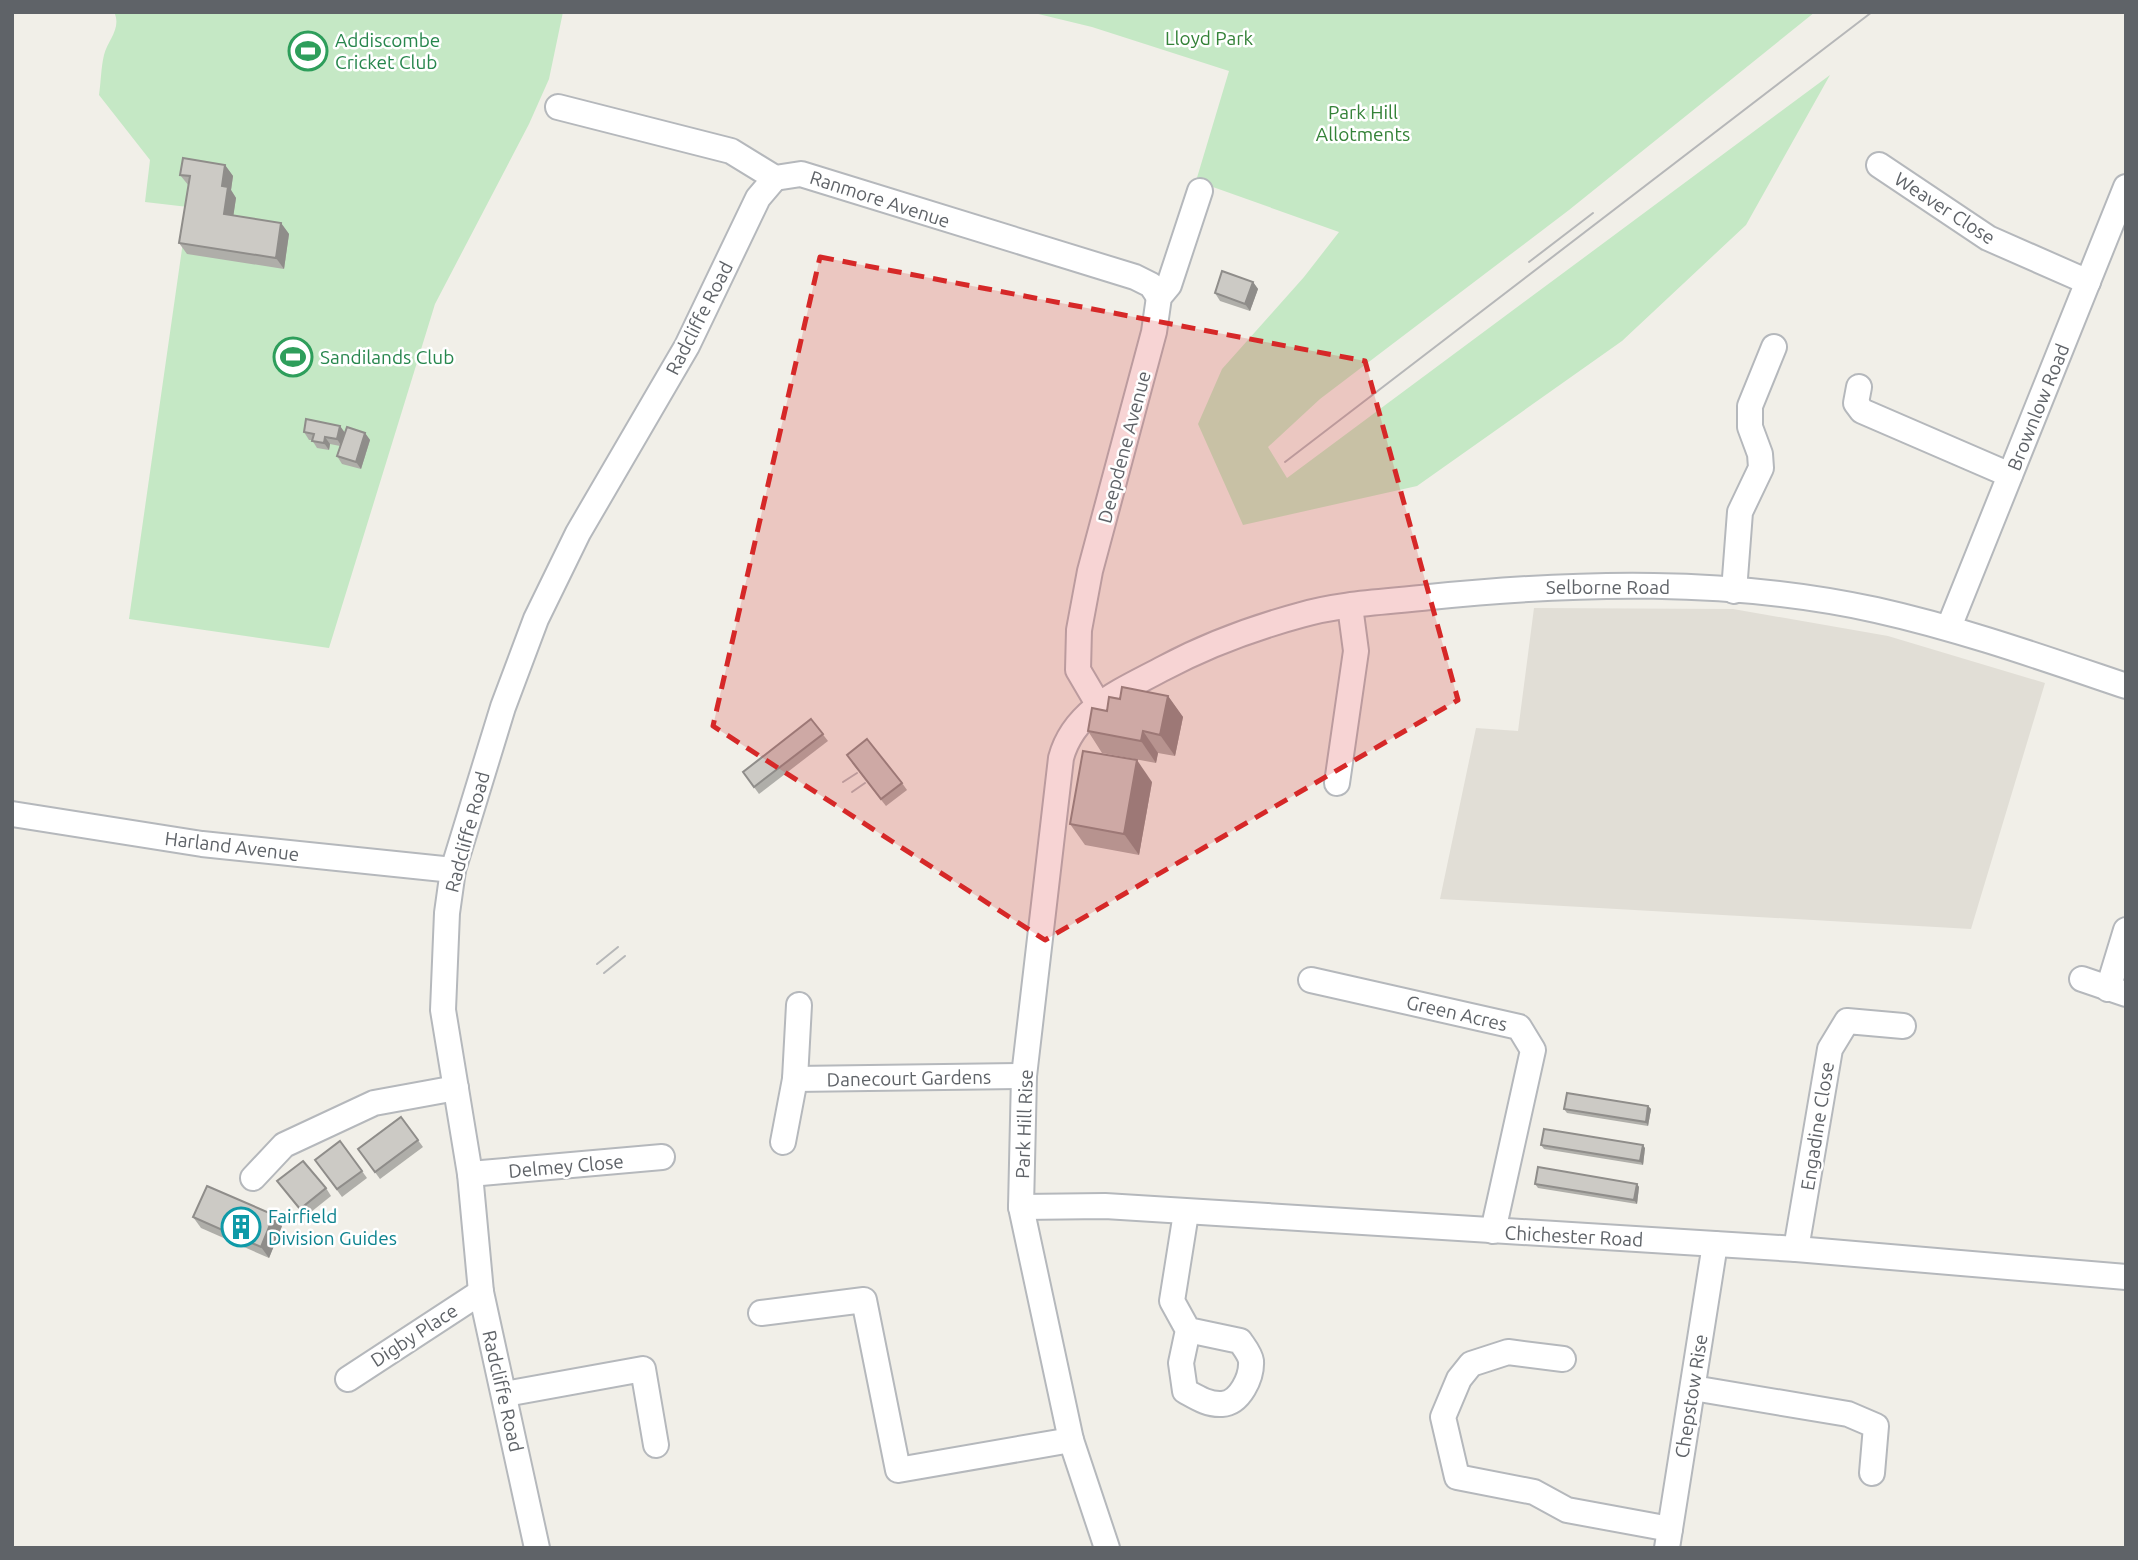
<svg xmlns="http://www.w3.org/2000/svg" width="2138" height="1560" font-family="Ubuntu,sans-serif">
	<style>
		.education { fill: #e1ded6 }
		.green { fill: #c5e8c5 }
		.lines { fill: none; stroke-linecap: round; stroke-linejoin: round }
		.minor-casing { stroke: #b5b8bc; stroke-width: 28 }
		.minor { stroke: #fff; stroke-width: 24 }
		.tram { stroke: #b6b7b8; stroke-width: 2 }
		.wall { fill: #afaea9 }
		.shaded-wall { fill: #8f8d8a }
		.building { fill: #cccac5; stroke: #8f8d8a; stroke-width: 2 }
		.marked { fill: #d62828; fill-opacity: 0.2; stroke: #d62828; stroke-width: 5; stroke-dasharray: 14 9; stroke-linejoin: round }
		.labels { text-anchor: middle; stroke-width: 5; stroke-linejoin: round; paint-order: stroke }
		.park-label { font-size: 19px; fill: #348238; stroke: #fff }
		.leisure-label { font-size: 19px; fill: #27864d; stroke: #fff; text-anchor: start }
		.street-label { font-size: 19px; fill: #5f6368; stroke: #fff }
		.culture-label { font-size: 19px; fill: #0d838f; stroke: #fff; text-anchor: start }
	</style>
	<rect width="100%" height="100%" fill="#f1efe8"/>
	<polygon class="education" points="1534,608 1733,609 1888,636 2045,683 1971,929 1440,899 1476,728 1518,731"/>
	<g class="green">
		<path d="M 114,12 L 563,12 L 549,79 L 529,124 L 435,304 L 329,648 L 129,619 L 188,207 L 145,202 L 150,160 L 99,95 C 101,82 101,67 104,55 C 108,40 122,28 114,12 Z"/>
		<polygon points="1030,12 1815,12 1569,210 1320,399 1268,447 1287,478 1830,75 1746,225 1622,341 1417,486 1243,525 1198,424 1222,369 1304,277 1339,232 1196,181 1229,71 1092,27"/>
	</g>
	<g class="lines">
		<defs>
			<g id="minor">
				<polyline points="558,107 731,151 775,178 801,174 1135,277 1151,285 1159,297"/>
				<polyline points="1879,165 1988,238 2088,282"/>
				<polyline points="1859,387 1856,403 1862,411 2010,475"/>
				<polyline points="1734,591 1740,512 1761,468 1760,454 1750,427 1750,406 1774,347"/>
				<polyline points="1949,627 2126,187"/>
				<polyline points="1098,704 1078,670 1079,630 1090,571 1154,332 1159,297 1169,285 1200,191"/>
				<polyline points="1337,783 1356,651 1350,606"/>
				<polyline points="12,814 202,844 453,870"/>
				<polyline points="2082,979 2126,994"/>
				<polyline points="1311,980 1519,1027 1533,1050 1493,1231"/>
				<polyline points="2108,989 2126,930"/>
				<polyline points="795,1079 1024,1076"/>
				<polyline points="783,1142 795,1079 799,1005"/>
				<polyline points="470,1174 662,1157"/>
				<polyline points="253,1178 284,1145 374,1103 456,1088"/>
				<polyline points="1021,1207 1105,1206 1796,1249 2126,1277"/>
				<path d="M 1186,1213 L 1172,1301 L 1188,1330 L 1181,1363 L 1185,1391 C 1196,1397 1208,1405 1222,1404 C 1240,1403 1252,1377 1251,1361 C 1250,1354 1244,1347 1240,1341 L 1188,1330"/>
				<polyline points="1796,1249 1830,1049 1847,1021 1903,1026"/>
				<polyline points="761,1313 864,1300 898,1470 1071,1440"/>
				<polyline points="1563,1359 1508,1352 1471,1364 1459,1379 1443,1417 1457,1477 1534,1492 1567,1510 1670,1529"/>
				<polyline points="348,1379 481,1292"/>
				<polyline points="1693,1388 1848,1414 1876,1426 1872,1473"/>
				<polyline points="505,1394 643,1369 656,1445"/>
				<polyline points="537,1548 481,1292 470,1174 443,1010 447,913 453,870 503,707 536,619 578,533 687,346 758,198 775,178"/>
				<path d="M 1107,1548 L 1071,1440 L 1021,1207 L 1024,1076 L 1061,758 C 1074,709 1123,690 1164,668 C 1207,645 1253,628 1301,615 C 1342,603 1388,602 1430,597 C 1578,582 1730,578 1876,610 C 1961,629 2043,658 2126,686"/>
				<polyline points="1667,1548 1715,1244"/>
			</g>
		</defs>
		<use href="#minor" class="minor-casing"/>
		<use href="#minor" class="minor"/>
		<g class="tram">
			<polyline points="1529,262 1593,213"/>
			<polyline points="1285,462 1872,12"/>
			<polyline points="843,782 857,773"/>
			<polyline points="852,792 865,783"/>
			<polyline points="597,964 618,947"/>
			<polyline points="604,973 625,956"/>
		</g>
	</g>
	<g class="wall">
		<polygon points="225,165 233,176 231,190 236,198 233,216 281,223 289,234 284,269 187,254 179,243 189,186 180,175"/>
		<polygon points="1253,282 1258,289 1250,311 1220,301 1215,293"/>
		<polygon points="340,426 345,433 365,433 370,440 361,469 342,464 337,456 340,446 330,444 329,450 317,448 312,440 309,440 304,432"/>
		<polygon points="1168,696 1183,717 1175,756 1158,753 1156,763 1102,753 1088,731 1107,711 1120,699"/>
		<polygon points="811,719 828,741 759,794 743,772"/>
		<polygon points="852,763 902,783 907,790 886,806"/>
		<polygon points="1152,782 1139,855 1085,845 1070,824"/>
		<polygon points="1648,1106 1651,1109 1648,1126 1567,1113 1564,1109"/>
		<polygon points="401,1117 423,1147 380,1179 358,1149"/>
		<polygon points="340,1141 367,1178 342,1197 315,1160"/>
		<polygon points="1541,1145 1645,1148 1643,1165 1544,1149"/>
		<polygon points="277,1181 326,1188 331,1196 306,1216"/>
		<polygon points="1535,1184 1637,1184 1639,1187 1637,1204 1538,1188"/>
		<polygon points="274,1215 282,1226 269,1258 201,1228 193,1217"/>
	</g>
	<g class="shaded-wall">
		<polygon points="225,165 233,176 231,190 236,198 232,225 224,214 222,186"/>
		<polygon points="281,223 289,234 284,269 276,258"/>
		<polygon points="1253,282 1258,289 1250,311 1245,304"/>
		<polygon points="340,426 345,433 342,447 337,439"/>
		<polygon points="365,433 370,440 361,469 356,462"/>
		<polygon points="325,437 330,444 329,450 324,443"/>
		<polygon points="1168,696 1183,717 1175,756 1160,735"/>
		<polygon points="1143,731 1158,753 1156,763 1141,741"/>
		<polygon points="1137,760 1152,782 1139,855 1124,834"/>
		<polygon points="1648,1106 1651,1109 1648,1126 1646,1122"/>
		<polygon points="1643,1145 1645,1148 1643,1165 1640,1161"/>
		<polygon points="1637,1184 1639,1187 1637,1204 1634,1200"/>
		<polygon points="274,1215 282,1226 269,1258 261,1247"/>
	</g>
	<g class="building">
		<polygon points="183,158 225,165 222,186 228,187 224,214 281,223 276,258 179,243 190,176 180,175"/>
		<polygon points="1222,271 1253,282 1245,304 1215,293"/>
		<polygon points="306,419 340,426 337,439 325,437 324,443 312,441 314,434 304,432"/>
		<polygon points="347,427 365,433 356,462 337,456"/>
		<polygon points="1122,687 1168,696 1160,735 1143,731 1141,741 1088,731 1092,708 1107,711 1109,697 1120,699"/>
		<polygon points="811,719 823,734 754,787 743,772"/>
		<polygon points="867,739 902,783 881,799 847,755"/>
		<polygon points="1083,751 1137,760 1124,834 1070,824"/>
		<polygon points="1567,1093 1648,1106 1646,1122 1564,1109"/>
		<polygon points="401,1117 418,1140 375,1172 358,1149"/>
		<polygon points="1544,1129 1643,1145 1640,1161 1541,1145"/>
		<polygon points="340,1141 362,1171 337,1189 315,1160"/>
		<polygon points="303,1161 326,1188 300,1209 277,1181"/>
		<polygon points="1538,1167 1637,1184 1634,1200 1535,1184"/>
		<polygon points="207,1186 274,1215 261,1247 193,1217"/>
	</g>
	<path class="marked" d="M 820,257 L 1365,361 L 1458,700 L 1045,940 L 713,726 Z"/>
	<defs>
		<symbol id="stadium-ring" viewBox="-11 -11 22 22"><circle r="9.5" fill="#fff" stroke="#2e9e5b" stroke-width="1.5"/><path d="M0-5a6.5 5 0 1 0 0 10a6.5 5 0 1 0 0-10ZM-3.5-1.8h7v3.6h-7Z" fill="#2e9e5b"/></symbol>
		<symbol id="building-ring" viewBox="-11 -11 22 22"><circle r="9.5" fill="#fff" stroke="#0f9aa8" stroke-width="1.5"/><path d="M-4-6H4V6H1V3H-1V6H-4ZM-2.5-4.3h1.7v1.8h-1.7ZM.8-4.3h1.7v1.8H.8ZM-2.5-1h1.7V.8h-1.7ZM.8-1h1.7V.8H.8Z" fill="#0f9aa8"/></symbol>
	</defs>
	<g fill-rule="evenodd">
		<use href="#stadium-ring" x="286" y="29" width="44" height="44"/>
		<use href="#stadium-ring" x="271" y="335" width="44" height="44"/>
		<use href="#building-ring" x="219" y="1205" width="44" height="44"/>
	</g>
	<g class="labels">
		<g class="park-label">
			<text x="1209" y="45">Lloyd Park</text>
			<text x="1363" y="119">Park Hill<tspan x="1363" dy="22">Allotments</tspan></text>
		</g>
		<g class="leisure-label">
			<text x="335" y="47">Addiscombe<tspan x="335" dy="22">Cricket Club</tspan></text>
			<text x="320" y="364">Sandilands Club</text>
		</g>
		<g class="street-label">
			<text transform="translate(880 199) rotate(18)" y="7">Ranmore Avenue</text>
			<text transform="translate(1945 208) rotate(33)" y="7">Weaver Close</text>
			<text transform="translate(699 318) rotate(-63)" y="7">Radcliffe Road</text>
			<text transform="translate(2038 407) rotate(-68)" y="7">Brownlow Road</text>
			<text transform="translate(1124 447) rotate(-75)" y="7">Deepdene Avenue</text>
			<text x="1608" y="594">Selborne Road</text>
			<text transform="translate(467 832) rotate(-75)" y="7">Radcliffe Road</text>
			<text transform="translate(232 846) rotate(7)" y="7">Harland Avenue</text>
			<text transform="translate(1457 1013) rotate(13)" y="7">Green Acres</text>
			<text transform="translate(909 1078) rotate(-1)" y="7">Danecourt Gardens</text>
			<text transform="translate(1024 1124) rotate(-88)" y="7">Park Hill Rise</text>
			<text transform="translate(1817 1126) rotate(-81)" y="7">Engadine Close</text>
			<text transform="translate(566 1166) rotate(-5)" y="7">Delmey Close</text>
			<text transform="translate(1574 1236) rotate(3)" y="7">Chichester Road</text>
			<text transform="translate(414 1335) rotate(-33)" y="7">Digby Place</text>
			<text transform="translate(503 1391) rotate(77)" y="7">Radcliffe Road</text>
			<text transform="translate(1691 1396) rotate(-81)" y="7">Chepstow Rise</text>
		</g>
		<g class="culture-label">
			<text x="268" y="1223">Fairfield<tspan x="268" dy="22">Division Guides</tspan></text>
		</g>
	</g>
	<rect width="2138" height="1560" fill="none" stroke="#5f6368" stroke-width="28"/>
</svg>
